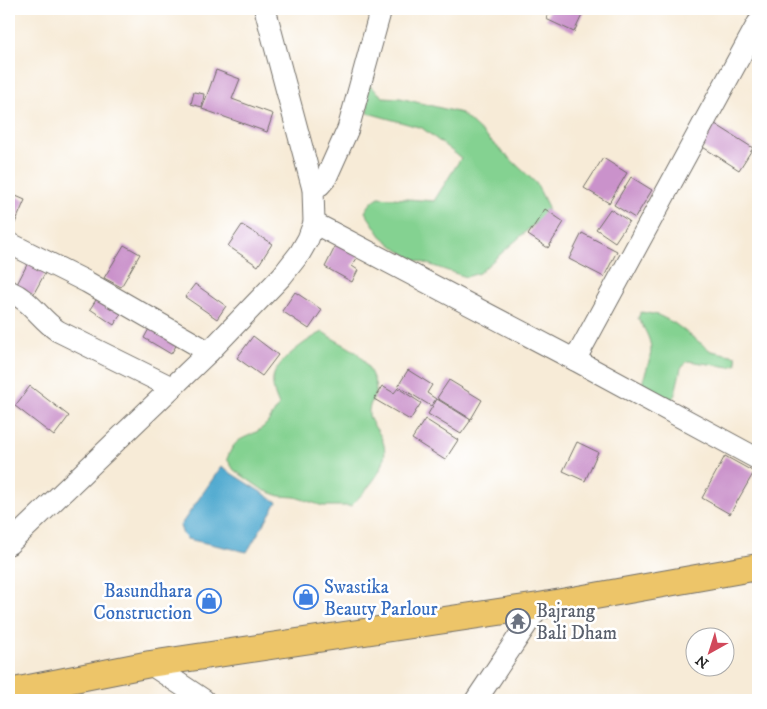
<svg xmlns="http://www.w3.org/2000/svg" width="767" height="709" font-family="'IM FELL DW Pica',serif">
	<style>
		.green { fill: #84d291; stroke: #587e5e }
		.water { fill: #53abd0; stroke: #3f6b7e }
		.building { fill: #ca92cb }
		.lines { fill: none; stroke-linecap: round; stroke-linejoin: round }
		.minor-casing { stroke: #726e67; stroke-width: 23 }
		.major-casing { stroke: #726e67; stroke-width: 28 }
		.minor { stroke: #fff; stroke-width: 21 }
		.major { stroke: #edc569; stroke-width: 26 }
		.labels { text-anchor: middle; stroke-width: 5; stroke-linejoin: round; paint-order: stroke }
		.shop-label { font-size: 19px; fill: #366cbe; stroke: #fff; text-anchor: start }
		.worship-label { font-size: 19px; fill: #5b616d; stroke: #fff; text-anchor: start }
	</style>
	<rect width="100%" height="100%" fill="#fff"/>
	<filter id="ink" filterUnits="userSpaceOnUse"><feTurbulence type="fractalNoise" baseFrequency=".02" numOctaves="2"/><feDisplacementMap in="SourceGraphic" scale="10" xChannelSelector="R" yChannelSelector="G"/><feConvolveMatrix kernelMatrix="1 2 1 2 8 2 1 2 1" color-interpolation-filters="sRGB"/></filter>
	<filter id="wash" filterUnits="userSpaceOnUse"><feTurbulence type="fractalNoise" baseFrequency=".0096" numOctaves="4" result="noise"/><feDisplacementMap in="SourceGraphic" scale="20" xChannelSelector="R" yChannelSelector="G"/><feGaussianBlur stdDeviation="1.12" result="paint"/><feColorMatrix in="noise" values="0 0 0 0 0 0 0 0 0 0 0 0 0 0 0 0 0 1.4 0 .05"/><feComposite in="paint" operator="in"/></filter>
	<g filter="url(#wash)">
		<rect width="100%" height="100%" fill="#f7ebd7"/>
		<g class="green">
			<path d="M 367,83 L 383,97 L 400,98 L 461,113 L 536,183 L 548,207 L 546,214 L 479,273 L 466,277 L 416,260 L 398,250 L 381,236 L 365,212 C 369,205 372,201 379,197 L 434,201 L 461,158 L 422,128 L 368,113 Z"/>
			<path d="M 641,312 L 658,315 L 674,323 L 711,351 L 736,356 L 737,364 L 730,367 L 688,361 L 681,368 L 674,398 L 663,400 L 642,384 C 652,351 657,349 638,318 Z"/>
			<path d="M 323,332 C 333,340 345,344 356,352 C 364,358 375,378 376,388 C 376,397 368,404 369,414 C 369,421 378,430 381,437 C 395,464 367,488 351,506 L 323,506 L 295,497 L 280,496 L 263,490 L 234,470 L 227,459 C 236,434 245,441 262,428 C 269,423 274,412 279,405 C 275,396 272,388 273,378 C 275,362 309,338 323,332 Z"/>
		</g>
		<polygon class="water" points="221,467 277,502 247,552 187,539 183,535 180,526"/>
		<g id="blocks">
			<g class="building">
				<polygon points="550,9 585,9 574,32 546,19"/>
				<polygon points="216,70 240,79 232,99 273,114 267,132 202,109"/>
				<polygon points="194,92 204,94 202,107 191,104"/>
				<polygon points="712,122 753,148 739,170 698,144"/>
				<polygon points="603,158 627,173 609,203 584,188"/>
				<polygon points="631,177 652,190 635,218 614,205"/>
				<polygon points="9,193 25,200 9,237"/>
				<polygon points="545,209 564,222 548,248 528,235"/>
				<polygon points="610,209 629,221 615,242 596,229"/>
				<polygon points="242,225 272,244 258,266 228,246"/>
				<polygon points="582,233 617,251 604,277 569,259"/>
				<polygon points="337,243 359,255 352,266 358,270 352,282 325,267"/>
				<polygon points="124,245 140,254 121,287 104,278"/>
				<polygon points="31,257 49,266 33,295 16,286"/>
				<polygon points="195,284 226,306 217,319 185,297"/>
				<polygon points="102,291 126,306 114,325 90,309"/>
				<polygon points="295,292 322,310 309,329 282,311"/>
				<polygon points="151,325 179,341 171,354 144,338"/>
				<polygon points="253,336 278,355 262,376 237,358"/>
				<polygon points="408,370 432,385 427,393 436,399 431,406 398,386"/>
				<polygon points="449,380 482,400 471,419 437,398"/>
				<polygon points="30,386 69,416 54,436 15,406"/>
				<polygon points="382,386 394,393 398,388 421,403 410,420 374,399"/>
				<polygon points="437,399 471,420 461,434 428,414"/>
				<polygon points="425,419 458,440 445,460 412,439"/>
				<polygon points="577,442 598,452 585,481 563,471"/>
				<polygon points="725,456 754,472 730,514 702,498"/>
			</g>
		</g>
	</g>
	<g filter="url(#ink)">
		<use href="#blocks" fill-opacity="0" stroke="#726e67" stroke-width="1"/>
		<g class="lines">
			<defs>
				<g id="minor">
					<polyline points="313,189 320,185 326,178 348,129 381,9"/>
					<polyline points="314,223 575,360 758,459"/>
					<polyline points="9,243 87,282 209,352"/>
					<path d="M 9,291 C 32,301 39,318 58,331 L 171,387"/>
					<polyline points="575,360 758,23"/>
					<polyline points="9,544 209,352 282,276 300,253 308,239 314,223 313,189 265,9"/>
					<polyline points="150,664 204,700"/>
					<polyline points="476,700 539,606"/>
				</g>
				<polyline id="major" points="9,692 150,664 539,606 758,567"/>
			</defs>
			<use href="#minor" class="minor-casing"/>
			<use href="#major" class="major-casing"/>
			<use href="#minor" class="minor"/>
			<use href="#major" class="major"/>
		</g>
	</g>
	<defs>
		<symbol id="shop-ring" viewBox="-11 -11 22 22"><circle r="9.5" fill="#fff" stroke="#3f7fe0" stroke-width="1.5"/><path d="M-5-2.5h2.3a2.7 3.5 0 0 1 5.4 0H5L5.5 6h-11ZM-1.5-2.5h3a1.5 2.3 0 0 0-3 0Z" fill="#3f7fe0"/></symbol>
		<symbol id="temple-ring" viewBox="-11 -11 22 22"><circle r="9.5" fill="#fff" stroke="#6b7280" stroke-width="1.5"/><path d="M0-6L5-2H3V0L6.5 2.5H4V6H1.5V3h-3V6H-4V2.5H-6.5L-3 0V-2H-5Z" fill="#6b7280"/></symbol>
	</defs>
	<g fill-rule="evenodd">
		<use href="#shop-ring" x="292" y="583" width="28" height="28"/>
		<use href="#shop-ring" x="195" y="587" width="28" height="28"/>
		<use href="#temple-ring" x="504" y="607" width="28" height="28"/>
	</g>
	<g class="labels">
		<g class="shop-label">
			<text x="324" y="593">Swastika<tspan x="324" dy="22">Beauty Parlour</tspan></text>
			<text x="192" y="597" text-anchor="end">Basundhara<tspan x="192" dy="22">Construction</tspan></text>
		</g>
		<g class="worship-label">
			<text x="536" y="617">Bajrang<tspan x="536" dy="22">Bali Dham</tspan></text>
		</g>
	</g>
	<rect width="767" height="709" fill="none" stroke="#fff" stroke-width="30"/>
	<g transform="translate(710 652) rotate(219)"><circle r="24" fill="#ffffff" stroke="#aaaaaa"/>
	<path d="M0-4L9 19L0 12L-9 19Z" fill="#d1495b"/>
	<text y="-8" font-size="14" font-weight="bold" text-anchor="middle" fill="#2b2b2b">N</text>
	</g>
</svg>
